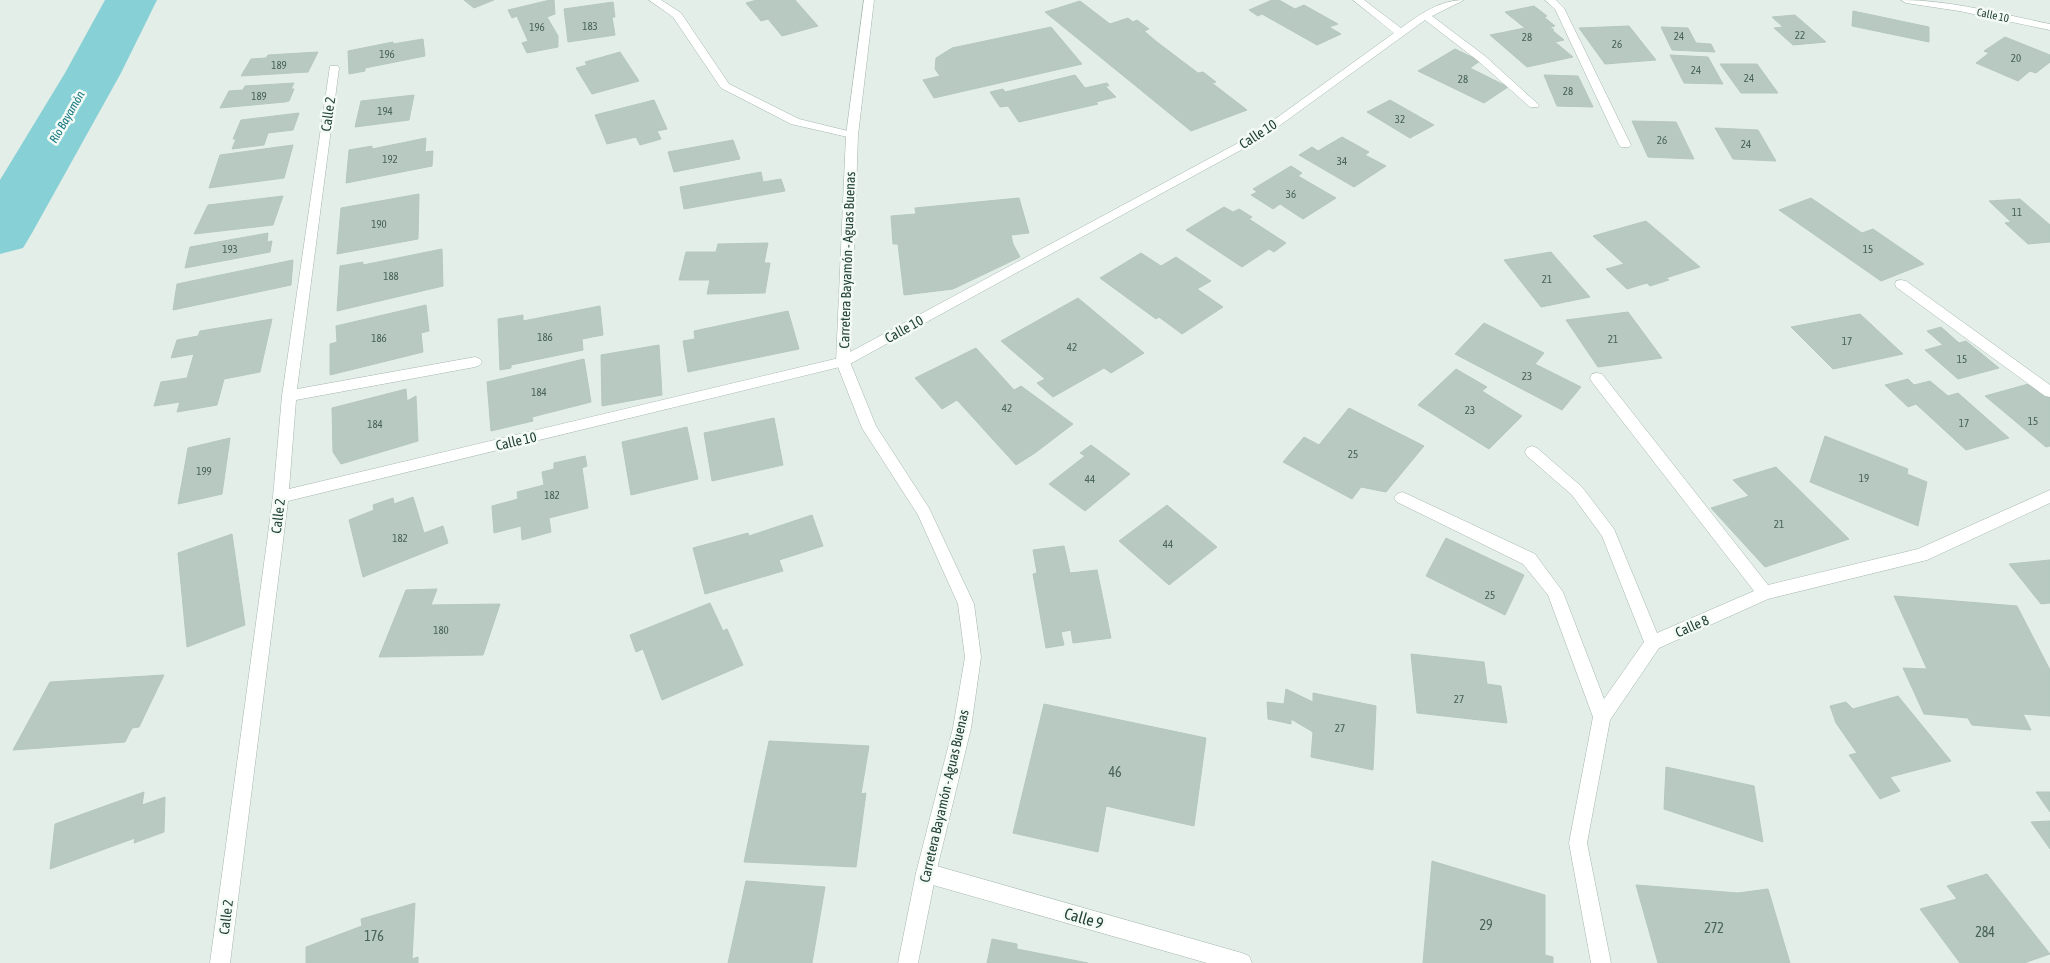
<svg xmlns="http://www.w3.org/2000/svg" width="2050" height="963" font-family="'Asap Condensed',sans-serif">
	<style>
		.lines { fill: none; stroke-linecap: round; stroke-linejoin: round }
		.river { fill: #87d1d6; fill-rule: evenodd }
		.building { fill: #b8c9c1; stroke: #b5c8be }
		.minor-casing { stroke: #a5b7af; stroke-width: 1 }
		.tertiary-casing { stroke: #a5b7af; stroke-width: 1 }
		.minor { fill: #fff; fill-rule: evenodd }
		.tertiary { fill: #fff; fill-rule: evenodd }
		.labels { text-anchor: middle; stroke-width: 5; stroke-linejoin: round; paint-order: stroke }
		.far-street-label { font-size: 11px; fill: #214135; stroke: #f4faf6 }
		.number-label { font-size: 11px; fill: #476358 }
		.far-water-label { font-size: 12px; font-style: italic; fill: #167981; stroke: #f4faf6 }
		.street-label { font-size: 14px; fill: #214135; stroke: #f4faf6 }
		.near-number-label { font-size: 14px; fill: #476358 }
		.near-street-label { font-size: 16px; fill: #214135; stroke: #f4faf6 }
	</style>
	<rect width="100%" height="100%" fill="#e3eee8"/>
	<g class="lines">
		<polygon class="river" points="105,0 157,0 121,73 32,233 23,248 0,254 0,180 65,73"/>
	</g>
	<g class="building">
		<polygon points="464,0 494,0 474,8"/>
		<polygon points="550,0 554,0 555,14 547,17 558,36 558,47 527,53 522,43 528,41 517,16 512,18 508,10"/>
		<polygon points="757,0 795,0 818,26 782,36 768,19 761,21 746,3"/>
		<polygon points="1272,0 1279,0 1295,9 1304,5 1338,24 1329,27 1341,34 1317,45 1262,14 1258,16 1249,10"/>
		<polygon points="1080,1 1110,24 1128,18 1133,22 1137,20 1149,29 1144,31 1157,42 1198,73 1203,72 1216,82 1212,83 1247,110 1191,131 1045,12"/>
		<polygon points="613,2 615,17 612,17 615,35 568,42 564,9"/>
		<polygon points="1534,6 1547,16 1544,17 1555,26 1550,27 1554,30 1552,30 1564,40 1555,42 1573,57 1527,67 1490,35 1525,28 1505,12"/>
		<polygon points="1853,11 1929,27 1929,42 1852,26"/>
		<polygon points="1795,15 1826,42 1793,45 1774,28 1783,27 1772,17"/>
		<polygon points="1629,26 1656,60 1605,64 1579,28"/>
		<polygon points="1051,27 1082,64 934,98 923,80 940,76 935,69 936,58 952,48"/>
		<polygon points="1661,27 1688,28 1696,43 1711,44 1715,52 1672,50"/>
		<polygon points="2005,37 2050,55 2050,62 2036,73 2030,71 2018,81 1976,63 1989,53 1984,51"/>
		<polygon points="423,39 425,56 365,68 365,71 349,74 348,51 393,42 393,44"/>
		<polygon points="1455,49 1480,61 1470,68 1508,87 1484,103 1418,71"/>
		<polygon points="318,52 308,72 241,76 251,59 266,58 268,55"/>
		<polygon points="620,52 639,81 592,94 576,68 587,65 585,62"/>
		<polygon points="1670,55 1708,57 1723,84 1684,83"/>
		<polygon points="1720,64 1757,64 1778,93 1741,93"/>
		<polygon points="1075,75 1085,88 1107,83 1109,86 1105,86 1116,97 1096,102 1098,104 1019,122 1008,106 1000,107 990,92 1003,89 1005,92"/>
		<polygon points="1544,75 1578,76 1593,107 1557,106"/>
		<polygon points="294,83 291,89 294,89 289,101 285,102 220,108 229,91 243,90 245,86"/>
		<polygon points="414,95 409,120 355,127 361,101"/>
		<polygon points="654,100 667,129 657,131 661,139 640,145 636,137 607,144 595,115"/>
		<polygon points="1390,100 1434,125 1410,138 1367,112"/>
		<polygon points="299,113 293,130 268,133 264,145 232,149 236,139 233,139 241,120"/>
		<polygon points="1632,121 1676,122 1694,159 1648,157"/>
		<polygon points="1715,128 1758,130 1776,161 1733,159"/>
		<polygon points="1342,137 1369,152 1365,155 1386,166 1354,187 1299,155 1312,147 1318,151"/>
		<polygon points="426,138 425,152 433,151 432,166 346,183 349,150 372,146 372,149"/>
		<polygon points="733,140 740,159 674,172 668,152"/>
		<polygon points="293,145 284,178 209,188 220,155"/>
		<polygon points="1291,166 1302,173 1298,176 1336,198 1303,219 1280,204 1273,209 1251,195 1257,192 1253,189"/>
		<polygon points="761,172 763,182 781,179 785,191 684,209 680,187"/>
		<polygon points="419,194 418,239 337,254 341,208"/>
		<polygon points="283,196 273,225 194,234 208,205"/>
		<polygon points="1019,198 1029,233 1011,235 1013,244 1020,257 953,289 904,295 898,244 893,244 891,216 916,214 915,208"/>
		<polygon points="1811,198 1862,233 1873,229 1924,264 1881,281 1779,210"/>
		<polygon points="2020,199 2050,225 2050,242 2028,244 2005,223 2011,222 1989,201"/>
		<polygon points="1224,207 1233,212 1239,209 1252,217 1249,219 1286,243 1274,252 1269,249 1242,267 1186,230"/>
		<polygon points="1646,221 1700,267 1666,278 1669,280 1650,286 1647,283 1627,289 1606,269 1624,264 1593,236"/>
		<polygon points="268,233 267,242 272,241 270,252 185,268 190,247"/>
		<polygon points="768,243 764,263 770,263 765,293 707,294 710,280 679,280 686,252 716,252 718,244"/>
		<polygon points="442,249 443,286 337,311 340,266 363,262 363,265"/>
		<polygon points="1551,252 1590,297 1541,307 1504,260"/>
		<polygon points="1141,253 1161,266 1176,257 1211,281 1197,289 1223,307 1182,334 1159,317 1156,319 1100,278"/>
		<polygon points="293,260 291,285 173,310 177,284"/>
		<polygon points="1078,298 1144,353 1111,373 1104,368 1053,397 1037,383 1045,379 1001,341"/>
		<polygon points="426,305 429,331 421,333 423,352 330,375 330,344 337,342 336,326"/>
		<polygon points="600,306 603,335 582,339 583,350 511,365 511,368 500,370 498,319 523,315 523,321"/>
		<polygon points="788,311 799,349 688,372 683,341 695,339 694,331"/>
		<polygon points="1628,312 1662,358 1598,367 1566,320"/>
		<polygon points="1860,314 1903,354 1833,369 1791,327"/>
		<polygon points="272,319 260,372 224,379 217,405 177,412 180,402 154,406 161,382 187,378 194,354 171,358 177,340 198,336 200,331"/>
		<polygon points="1484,323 1544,353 1535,364 1581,387 1562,410 1455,354"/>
		<polygon points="1941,327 1959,343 1966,341 1999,368 1958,379 1925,350 1943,345 1927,331"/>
		<polygon points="659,345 662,395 602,406 601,355"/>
		<polygon points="976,348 1014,390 1021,386 1073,424 1035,453 1016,465 957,400 942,409 915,378"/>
		<polygon points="584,359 591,402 532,417 533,421 491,431 487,382"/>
		<polygon points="1456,369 1487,387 1482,391 1522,416 1489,449 1418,405"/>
		<polygon points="1908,379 1914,385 1930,381 1948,396 1958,393 2009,438 1966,450 1916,404 1908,407 1885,385"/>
		<polygon points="2032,383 2050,397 2050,446 2046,447 1985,396"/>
		<polygon points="406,389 407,401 416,396 418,441 341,464 333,452 332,408"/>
		<polygon points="1349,408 1424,446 1386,492 1361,487 1352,499 1283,462 1304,437 1319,445"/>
		<polygon points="774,418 783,465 712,481 704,433"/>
		<polygon points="687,427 698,479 631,495 622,442"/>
		<polygon points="1825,436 1908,469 1907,474 1927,482 1918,526 1810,482"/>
		<polygon points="230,438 222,494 178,504 188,448"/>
		<polygon points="1091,445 1130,474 1085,511 1049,484 1085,456 1080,453"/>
		<polygon points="585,456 587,466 582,468 588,508 549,518 551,532 522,540 521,526 494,533 492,506 518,499 517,492 544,485 542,472 554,469 554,463"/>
		<polygon points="1776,467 1849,539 1765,567 1711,508 1749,496 1733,480"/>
		<polygon points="413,497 424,533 443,526 448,543 363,577 349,520 374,510 373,505 393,498 394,504"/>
		<polygon points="1167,505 1217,547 1169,585 1119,541"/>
		<polygon points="812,515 823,546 779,560 783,571 705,594 693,548 748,533 749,536"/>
		<polygon points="232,534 245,625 187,647 178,553"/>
		<polygon points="1446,538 1524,575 1505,615 1426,576"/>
		<polygon points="1064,546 1070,573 1097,570 1111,638 1073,643 1071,630 1061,632 1064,645 1046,648 1033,574 1037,573 1033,550"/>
		<polygon points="2050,560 2050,603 2041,604 2009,564"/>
		<polygon points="437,589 431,605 500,604 483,655 379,657 406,590"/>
		<polygon points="1894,596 2017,606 2050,670 2050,716 2023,714 2031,730 1972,725 1968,718 1924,714 1903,668 1927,669"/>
		<polygon points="710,603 723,631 727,629 743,665 662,700 643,649 636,652 630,635"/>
		<polygon points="1411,654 1484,662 1487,684 1501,686 1507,723 1417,713"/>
		<polygon points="164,675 139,727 132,728 125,742 13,750 50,682"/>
		<polygon points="1286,689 1313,702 1313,693 1376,706 1373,770 1311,757 1313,732 1291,719 1291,724 1268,719 1267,702 1284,704"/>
		<polygon points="1898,696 1951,761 1890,777 1900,791 1880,799 1849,755 1857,753 1836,723 1830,706 1846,702 1853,709"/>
		<polygon points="1044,704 1206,738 1194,826 1106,806 1098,852 1013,833"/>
		<polygon points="769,741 869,746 861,794 866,793 856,867 744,862"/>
		<polygon points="1666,767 1754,786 1763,842 1664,809"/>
		<polygon points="144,792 142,805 165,797 164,832 134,843 135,838 50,869 55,824"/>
		<polygon points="2036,792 2050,792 2050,812"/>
		<polygon points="2050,821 2050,849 2031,822"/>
		<polygon points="1432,861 1545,895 1545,955 1553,957 1553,963 1423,963"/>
		<polygon points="1987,874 2050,954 2024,963 1960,963 1920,909 1957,899 1947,886"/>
		<polygon points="746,881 825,887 812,963 728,963"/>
		<polygon points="1636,885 1738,893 1768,889 1790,963 1658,963"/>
		<polygon points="415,903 412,959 418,957 418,963 306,963 306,947 362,926 361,919"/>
		<polygon points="992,939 1017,944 1017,949 1088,963 987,963"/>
	</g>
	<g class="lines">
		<defs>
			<g id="minor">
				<polygon points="649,0 661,0 681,13 729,84 799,119 856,133 858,135 852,138 791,124 721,88 673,17"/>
				<path d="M 1353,0 L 1364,0 L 1401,28 C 1420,14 1440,0 1464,0 L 1432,16 L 1485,56 L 1539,105 L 1538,107 L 1530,107 L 1477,60 L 1425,20 L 1261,139 L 848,365 L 288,501 L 230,963 L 210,963 L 273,497 L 282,396 L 330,66 L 338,66 L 339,68 L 297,389 L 475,357 L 480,359 L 482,362 L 480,365 L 475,367 L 296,400 L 289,489 L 839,358 L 1253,135 L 1394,33 Z"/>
				<polygon points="1545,0 1556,0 1564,8 1631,145 1629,147 1621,147 1619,145 1555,9"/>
				<path d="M 1901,0 C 1951,0 2001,14 2050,24 L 2050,30 L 1959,11 L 1906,3 Z"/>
				<polygon points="1901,280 1906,281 2050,385 2050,397 2045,396 1896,287 1895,284 1896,281"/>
				<polygon points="1597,373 1602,374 1768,585 1918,549 2050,490 2050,503 1927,560 1768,599 1659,648 1610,720 1587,843 1611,963 1591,963 1569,843 1593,717 1548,595 1523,564 1397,502 1394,498 1397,494 1402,492 1407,494 1535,554 1563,592 1604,699 1644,642 1602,536 1572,495 1527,456 1525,452 1527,448 1532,446 1537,448 1582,487 1614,529 1657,633 1754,591 1592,382 1590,378 1592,374"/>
				<polygon points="926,863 1242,953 1249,956 1252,963 1207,963 926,883 919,880 916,873 919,866"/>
			</g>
			<polygon id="tertiary" points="864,0 874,0 858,135 850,362 876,426 929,508 974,604 981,657 971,728 936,873 918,963 898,963 916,873 953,728 965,657 958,604 918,515 862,428 836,362 846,135"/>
		</defs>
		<use href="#minor" class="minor-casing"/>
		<use href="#tertiary" class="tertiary-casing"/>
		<use href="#minor" class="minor"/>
		<use href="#tertiary" class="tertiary"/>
	</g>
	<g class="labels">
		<g class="far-street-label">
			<text transform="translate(1993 15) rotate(12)" y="4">Calle 10</text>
		</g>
		<g class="number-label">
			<text x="590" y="30">183</text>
			<text x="537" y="31">196</text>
			<text x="1800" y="39">22</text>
			<text x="1679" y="40">24</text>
			<text x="1527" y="41">28</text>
			<text x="1617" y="48">26</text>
			<text x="387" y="58">196</text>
			<text x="2016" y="62">20</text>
			<text x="279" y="69">189</text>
			<text x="1696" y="74">24</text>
			<text x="1749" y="82">24</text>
			<text x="1463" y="83">28</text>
			<text x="1568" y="95">28</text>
			<text x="259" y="100">189</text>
			<text x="385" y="115">194</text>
			<text x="1400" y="123">32</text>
			<text x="1662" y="144">26</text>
			<text x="1746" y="148">24</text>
			<text x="390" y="163">192</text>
			<text x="1342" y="165">34</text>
			<text x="1291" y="198">36</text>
			<text x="2017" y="216">11</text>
			<text x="379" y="228">190</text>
			<text x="230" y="253">193</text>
			<text x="1868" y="253">15</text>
			<text x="391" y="280">188</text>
			<text x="1547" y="283">21</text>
			<text x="545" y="341">186</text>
			<text x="379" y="342">186</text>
			<text x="1613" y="343">21</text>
			<text x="1847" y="345">17</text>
			<text x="1072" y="351">42</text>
			<text x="1962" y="363">15</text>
			<text x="1527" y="380">23</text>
			<text x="539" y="396">184</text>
			<text x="1007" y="412">42</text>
			<text x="1470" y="414">23</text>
			<text x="2033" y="425">15</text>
			<text x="1964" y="427">17</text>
			<text x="375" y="428">184</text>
			<text x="1353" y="458">25</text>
			<text x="204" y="475">199</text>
			<text x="1864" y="482">19</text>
			<text x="1090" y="483">44</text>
			<text x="552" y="499">182</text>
			<text x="1779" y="528">21</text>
			<text x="400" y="542">182</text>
			<text x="1168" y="548">44</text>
			<text x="1490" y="599">25</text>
			<text x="441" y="634">180</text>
			<text x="1459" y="703">27</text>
			<text x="1340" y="732">27</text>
		</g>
		<g class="far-water-label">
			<text transform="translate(67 117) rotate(-60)" y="4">Río Bayamón</text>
		</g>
		<g class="street-label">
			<text transform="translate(328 114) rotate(-82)" y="5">Calle 2</text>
			<text transform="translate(1258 134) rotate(-33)" y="5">Calle 10</text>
			<text transform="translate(847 260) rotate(-88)" y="5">Carretera Bayamón - Aguas Buenas</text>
			<text transform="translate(904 329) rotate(-29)" y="5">Calle 10</text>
			<text transform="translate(516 441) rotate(-13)" y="5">Calle 10</text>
			<text transform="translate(278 516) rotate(-83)" y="5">Calle 2</text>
			<text transform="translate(1692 626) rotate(-24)" y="5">Calle 8</text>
			<text transform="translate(944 796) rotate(-77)" y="5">Carretera Bayamón - Aguas Buenas</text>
			<text transform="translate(226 917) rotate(-83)" y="5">Calle 2</text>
		</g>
		<g class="near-number-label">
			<text x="1115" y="777">46</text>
			<text x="1486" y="930">29</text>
			<text x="1714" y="933">272</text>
			<text x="1985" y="937">284</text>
			<text x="374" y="941">176</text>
		</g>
		<g class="near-street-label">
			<text transform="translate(1084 918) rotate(16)" y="6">Calle 9</text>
		</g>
	</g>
</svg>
